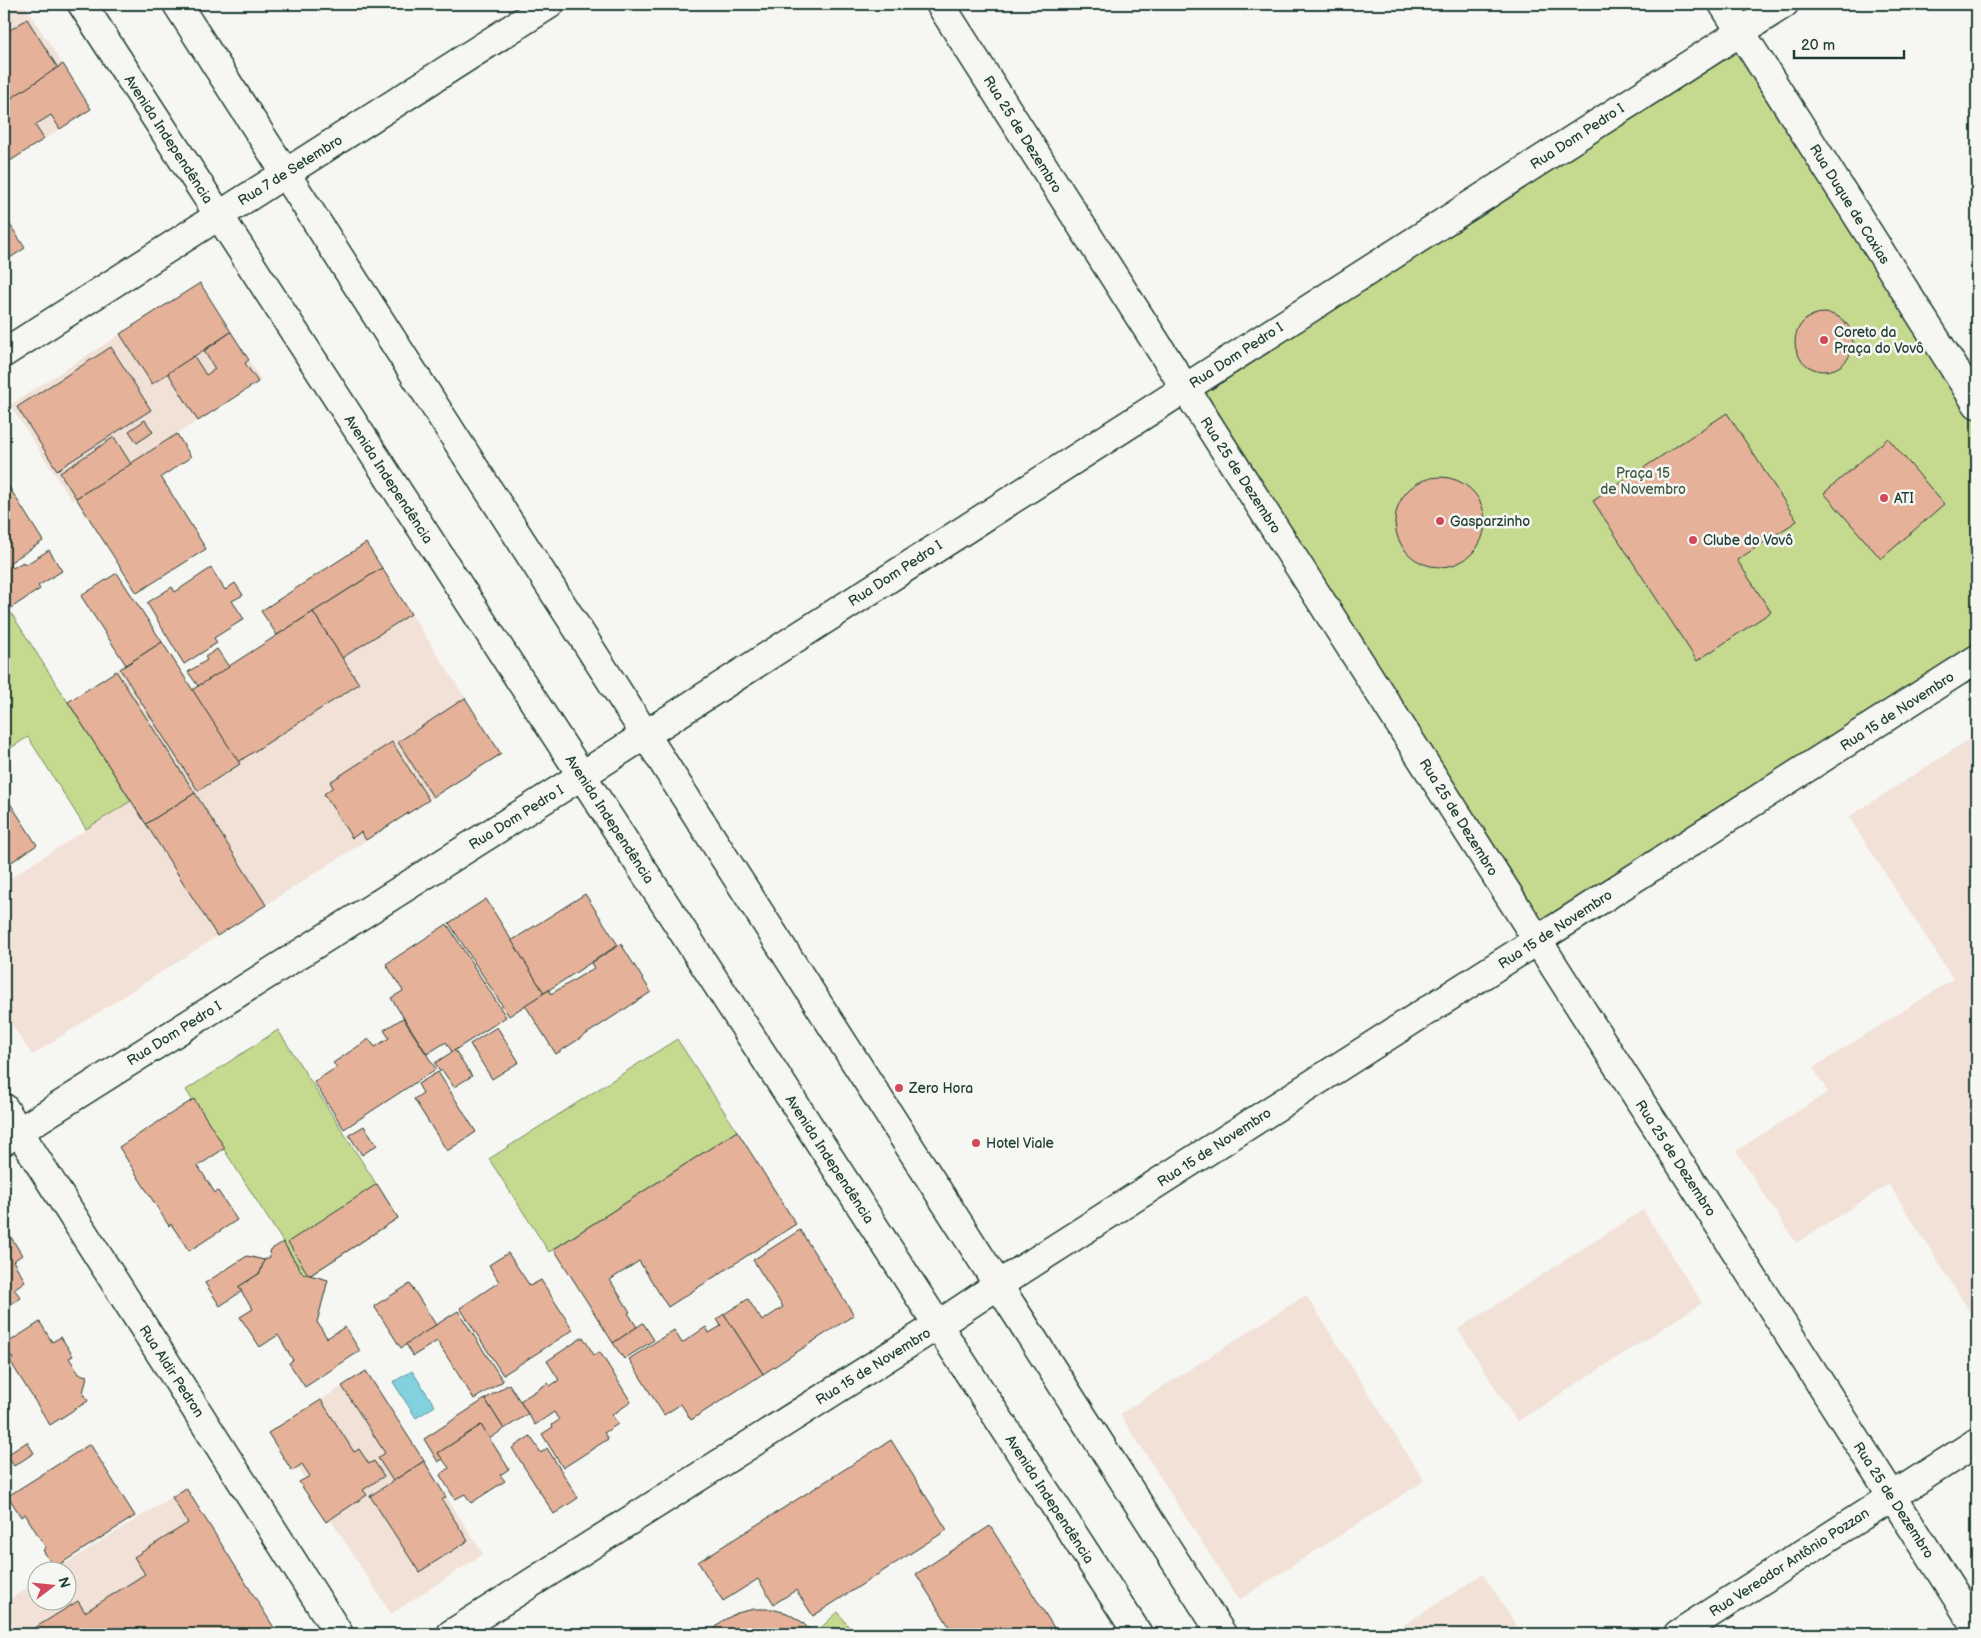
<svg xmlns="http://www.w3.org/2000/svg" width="1981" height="1638" font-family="'Balsamiq Sans',sans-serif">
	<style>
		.built { fill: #f1e1d7 }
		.green { fill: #c6da8f; stroke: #728c62 }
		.water { fill: #82d1df; stroke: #5a969b }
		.building { fill: #e5b199; stroke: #1f3d34 }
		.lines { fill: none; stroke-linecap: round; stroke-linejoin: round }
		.street-casing { stroke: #1f3d34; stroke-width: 31 }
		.primary-casing { stroke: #1f3d34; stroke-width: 31 }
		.street { stroke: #f6f6f2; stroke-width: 28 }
		.primary { stroke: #f6f6f2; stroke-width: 28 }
		.poi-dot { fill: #d1495b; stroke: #f6f6f2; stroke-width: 2 }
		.labels { text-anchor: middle; stroke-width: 5; stroke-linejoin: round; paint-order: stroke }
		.street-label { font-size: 14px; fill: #1f3d34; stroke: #f6f6f2 }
		.poi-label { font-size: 14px; fill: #1f3d34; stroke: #f6f6f2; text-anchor: start }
		.park-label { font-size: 14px; fill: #405c46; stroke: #f6f6f2 }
	</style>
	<rect width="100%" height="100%" fill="#f6f6f2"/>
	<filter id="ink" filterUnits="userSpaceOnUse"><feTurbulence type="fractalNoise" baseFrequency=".02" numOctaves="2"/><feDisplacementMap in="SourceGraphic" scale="10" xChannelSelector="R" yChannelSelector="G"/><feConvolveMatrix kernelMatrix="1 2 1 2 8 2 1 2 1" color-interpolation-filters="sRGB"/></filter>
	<g filter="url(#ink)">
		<g class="built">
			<polygon points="4,4 24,4 91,109 4,165"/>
			<polygon points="200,283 261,380 72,501 10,405"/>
			<polygon points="382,568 501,754 32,1055 4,1012 4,882 131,801 68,702 162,642 193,690"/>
			<polygon points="1977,734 1977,1323 1889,1184 1796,1243 1736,1151 1828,1092 1813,1068 1953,979 1849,817"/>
			<polygon points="1643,1210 1702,1303 1517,1422 1458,1329"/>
			<polygon points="1306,1295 1424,1481 1239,1600 1120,1414"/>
			<polygon points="366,1371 483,1554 391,1614 274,1430"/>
			<polygon points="186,1488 278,1634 18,1634 4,1611 4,1603 37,1582 38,1600 68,1600 68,1570 55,1570"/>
			<polygon points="1483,1574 1522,1634 1390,1634"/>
		</g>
		<g class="green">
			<polygon points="1741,32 1977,404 1977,659 1537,940 1184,387"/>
			<polygon points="4,602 131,801 86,829 28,737 4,752"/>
			<polygon points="278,1030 398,1218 306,1278 186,1090"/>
			<polygon points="677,1039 737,1131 549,1252 489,1159"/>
			<polygon points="838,1612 854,1634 814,1634"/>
		</g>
		<polygon class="water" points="412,1371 435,1406 416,1418 393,1382"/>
		<g class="building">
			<polygon points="27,19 58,68 4,103 4,34"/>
			<polygon points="63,64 91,109 60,129 51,115 35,125 44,139 4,165 4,103"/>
			<polygon points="5,217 25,248 4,262 4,218"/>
			<polygon points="200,283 231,332 152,384 120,334"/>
			<circle cx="1824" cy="342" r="29"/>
			<polygon points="231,332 249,360 245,363 258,382 198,421 168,373 194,356 206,375 215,369 204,351"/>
			<polygon points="111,347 151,410 57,470 17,407"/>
			<polygon points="1727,413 1797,521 1737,560 1771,612 1697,661 1593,501"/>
			<polygon points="145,420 153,432 137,443 129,431"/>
			<polygon points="177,434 191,457 161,477 206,549 137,593 76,498"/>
			<polygon points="114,437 131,464 76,498 60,473"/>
			<polygon points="1888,438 1944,504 1881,559 1824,493"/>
			<circle cx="1440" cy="522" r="45"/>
			<polygon points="4,479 43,541 9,563 13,568 23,562 25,565 49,550 62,571 38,586 40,589 11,608 4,597"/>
			<polygon points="366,543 382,568 277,635 261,611"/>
			<polygon points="211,568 225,590 235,583 243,595 232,601 244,619 214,638 217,643 184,664 147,603 172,587 175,592"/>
			<polygon points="382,568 411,614 342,658 313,612"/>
			<polygon points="117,573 162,642 126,665 81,596"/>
			<polygon points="313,612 359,684 238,762 192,690"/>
			<polygon points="162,642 240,764 198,791 120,669"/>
			<polygon points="217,649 229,667 198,686 188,672 207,660 205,657"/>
			<polygon points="116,671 195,793 146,824 68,702"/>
			<polygon points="465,698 501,754 433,797 398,742"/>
			<polygon points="392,742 429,800 366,840 361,832 352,838 324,794 333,787 330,782"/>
			<polygon points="195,793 266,905 217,936 146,824"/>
			<polygon points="4,794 37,845 4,867"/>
			<polygon points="585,894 618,945 544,993 511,941"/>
			<polygon points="486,899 544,993 509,1016 449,923"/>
			<polygon points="447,924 506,1017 452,1052 446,1042 427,1054 391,998 403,991 386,964"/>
			<polygon points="621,944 651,992 556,1054 525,1005 549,990 551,994 594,968 591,963"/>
			<polygon points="403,1018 436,1069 344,1129 314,1082 337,1067 333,1063 369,1039 375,1047 389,1038 384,1030"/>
			<polygon points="497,1027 519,1062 492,1079 470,1044"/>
			<polygon points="455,1050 472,1076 454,1087 442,1070 440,1072 435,1063"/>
			<polygon points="438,1072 476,1132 447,1151 414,1099 423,1093 418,1084"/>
			<polygon points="194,1099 225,1148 198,1166 215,1193 218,1191 237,1220 189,1251 171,1224 169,1226 119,1147"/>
			<polygon points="364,1126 377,1145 362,1155 349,1135"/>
			<polygon points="737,1131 796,1224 668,1307 639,1261 610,1280 630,1312 628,1313 637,1327 613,1343 554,1249"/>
			<polygon points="377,1184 398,1218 309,1276 288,1242"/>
			<polygon points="6,1229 22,1255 13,1261 25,1281 14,1289 21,1298 4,1308 4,1231"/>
			<polygon points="800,1230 854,1315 763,1374 724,1314 748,1299 762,1321 783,1307 753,1260"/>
			<polygon points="283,1242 302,1273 328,1280 317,1322 327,1338 345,1327 360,1351 305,1387 289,1363 293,1360 278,1335 260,1347 240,1317 253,1309 238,1287 260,1273 264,1260 270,1257 269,1251"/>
			<polygon points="508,1253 530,1286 541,1280 573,1330 503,1375 460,1308 499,1282 489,1265"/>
			<polygon points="247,1256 264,1260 260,1273 238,1287 242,1291 220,1306 205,1283"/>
			<polygon points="410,1284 436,1325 401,1348 374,1306"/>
			<polygon points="458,1311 503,1381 474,1399 437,1341 413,1356 406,1344"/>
			<polygon points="724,1314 763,1374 691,1420 681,1404 664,1415 629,1359 674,1330 682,1343 706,1327 709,1333 721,1326 717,1319"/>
			<polygon points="40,1322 52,1342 61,1337 73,1356 69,1358 79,1374 87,1376 83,1393 88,1401 50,1425 10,1361 13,1359 4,1345"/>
			<polygon points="643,1323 654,1340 624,1359 613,1343"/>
			<polygon points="583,1337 594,1355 600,1352 631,1402 612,1415 618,1424 604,1433 608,1439 563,1468 542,1434 553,1427 552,1425 559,1420 554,1412 535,1425 520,1401 548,1383 550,1386 559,1380 547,1361"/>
			<polygon points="366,1371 424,1461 393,1481 378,1458 385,1453 342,1386"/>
			<polygon points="509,1384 528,1414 504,1429 485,1399"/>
			<polygon points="485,1399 504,1429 489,1439 481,1425 438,1453 443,1459 438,1462 424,1439"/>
			<polygon points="321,1400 354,1452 359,1449 369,1464 374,1461 384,1476 363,1490 367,1495 326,1522 299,1482 310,1476 302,1464 292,1471 268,1433"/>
			<polygon points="481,1425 509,1469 500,1475 505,1481 471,1503 465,1494 455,1499 440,1475 449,1468 438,1453"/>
			<polygon points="530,1436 541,1453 547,1448 578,1498 554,1514 512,1448"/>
			<polygon points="891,1440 947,1530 813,1616 796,1590 774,1604 758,1579 723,1601 698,1562"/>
			<polygon points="27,1442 34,1453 14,1466 7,1455"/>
			<polygon points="90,1444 135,1516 54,1568 43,1550 46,1548 25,1514 21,1517 8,1496"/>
			<polygon points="424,1461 446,1497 442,1500 468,1541 419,1572 370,1496"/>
			<polygon points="186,1488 278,1634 25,1634 78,1601 85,1612 145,1574 134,1557 188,1523 172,1497"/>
			<polygon points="990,1526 1058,1634 954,1634 916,1574"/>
			<polygon points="754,1609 771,1609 787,1613 802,1622 814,1634 709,1634 722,1621 737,1613"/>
			<polygon points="1849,1626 1854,1634 1836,1634"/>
		</g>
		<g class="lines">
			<defs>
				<g id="street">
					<polyline points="940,4 1977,1629"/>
					<polyline points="1723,4 1977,404"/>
					<polyline points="4,353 550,4"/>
					<polyline points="4,1108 339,1634"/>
					<polyline points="4,1141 581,776 1784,4"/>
					<polyline points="451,1634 938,1325 998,1285 1977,659"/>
					<polyline points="1678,1634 1977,1442"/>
				</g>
				<g id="primary">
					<polyline points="82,4 1138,1634"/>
					<polyline points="177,4 1222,1634"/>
				</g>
			</defs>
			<use href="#street" class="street-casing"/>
			<use href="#primary" class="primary-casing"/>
			<use href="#street" class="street"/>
			<use href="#primary" class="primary"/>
		</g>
	</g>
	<g class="poi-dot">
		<circle cx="1824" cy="340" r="5"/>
		<circle cx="1884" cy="498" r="5"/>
		<circle cx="1440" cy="521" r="5"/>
		<circle cx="1693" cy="540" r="5"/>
		<circle cx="899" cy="1088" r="5"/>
		<circle cx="976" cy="1143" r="5"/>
	</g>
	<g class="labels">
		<g class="street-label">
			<text transform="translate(1023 134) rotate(58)" y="5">Rua 25 de Dezembro</text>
			<text transform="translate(1577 136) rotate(-33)" y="5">Rua Dom Pedro I</text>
			<text transform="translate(169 139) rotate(57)" y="5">Avenida Independência</text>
			<text transform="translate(290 170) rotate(-32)" y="5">Rua 7 de Setembro</text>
			<text transform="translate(1850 204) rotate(58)" y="5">Rua Duque de Caxias</text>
			<text transform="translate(1236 355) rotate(-33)" y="5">Rua Dom Pedro I</text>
			<text transform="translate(1241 475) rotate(57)" y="5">Rua 25 de Dezembro</text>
			<text transform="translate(389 479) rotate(57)" y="5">Avenida Independência</text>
			<text transform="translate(895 573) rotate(-33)" y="5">Rua Dom Pedro I</text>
			<text transform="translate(1897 711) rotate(-33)" y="5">Rua 15 de Novembro</text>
			<text transform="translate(516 817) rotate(-32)" y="5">Rua Dom Pedro I</text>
			<text transform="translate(1459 817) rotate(58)" y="5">Rua 25 de Dezembro</text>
			<text transform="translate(610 819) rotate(57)" y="5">Avenida Independência</text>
			<text transform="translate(1555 929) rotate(-33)" y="5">Rua 15 de Novembro</text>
			<text transform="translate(174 1033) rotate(-32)" y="5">Rua Dom Pedro I</text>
			<text transform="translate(1214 1147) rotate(-33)" y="5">Rua 15 de Novembro</text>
			<text transform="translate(1676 1158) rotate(57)" y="5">Rua 25 de Dezembro</text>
			<text transform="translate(830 1159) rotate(57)" y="5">Avenida Independência</text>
			<text transform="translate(873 1366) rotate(-32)" y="5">Rua 15 de Novembro</text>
			<text transform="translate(172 1371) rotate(57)" y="5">Rua Aldir Pedron</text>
			<text transform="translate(1050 1499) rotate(57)" y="5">Avenida Independência</text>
			<text transform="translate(1894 1500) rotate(57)" y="5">Rua 25 de Dezembro</text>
			<text transform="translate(1789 1562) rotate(-33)" y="5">Rua Vereador Antônio Pozzan</text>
		</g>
		<g class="poi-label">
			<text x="1834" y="337">Coreto da<tspan x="1834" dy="16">Praça do Vovô</tspan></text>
			<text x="1894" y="503">ATI</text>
			<text x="1450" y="526">Gasparzinho</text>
			<text x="1703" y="545">Clube do Vovô</text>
			<text x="909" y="1093">Zero Hora</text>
			<text x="986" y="1148">Hotel Viale</text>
		</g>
		<g class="park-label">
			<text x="1643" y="478">Praça 15<tspan x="1643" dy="16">de Novembro</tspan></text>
		</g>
	</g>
	<rect width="1981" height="1638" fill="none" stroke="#f6f6f2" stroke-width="20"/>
	<rect x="10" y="10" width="1961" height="1618" fill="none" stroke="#1f3d34" stroke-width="2" filter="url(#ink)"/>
	<g transform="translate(52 1586) rotate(74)"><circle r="24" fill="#f6f6f2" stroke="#a0aca6"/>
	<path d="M0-4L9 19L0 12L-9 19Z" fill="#d1495b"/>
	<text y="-8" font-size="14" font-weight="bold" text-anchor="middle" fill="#1f3d34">N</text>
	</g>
	<path d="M1794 50v8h110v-8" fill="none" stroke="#1f3d34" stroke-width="2.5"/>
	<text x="1801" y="50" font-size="15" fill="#1f3d34" stroke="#f6f6f2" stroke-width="4" paint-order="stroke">20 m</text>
</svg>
